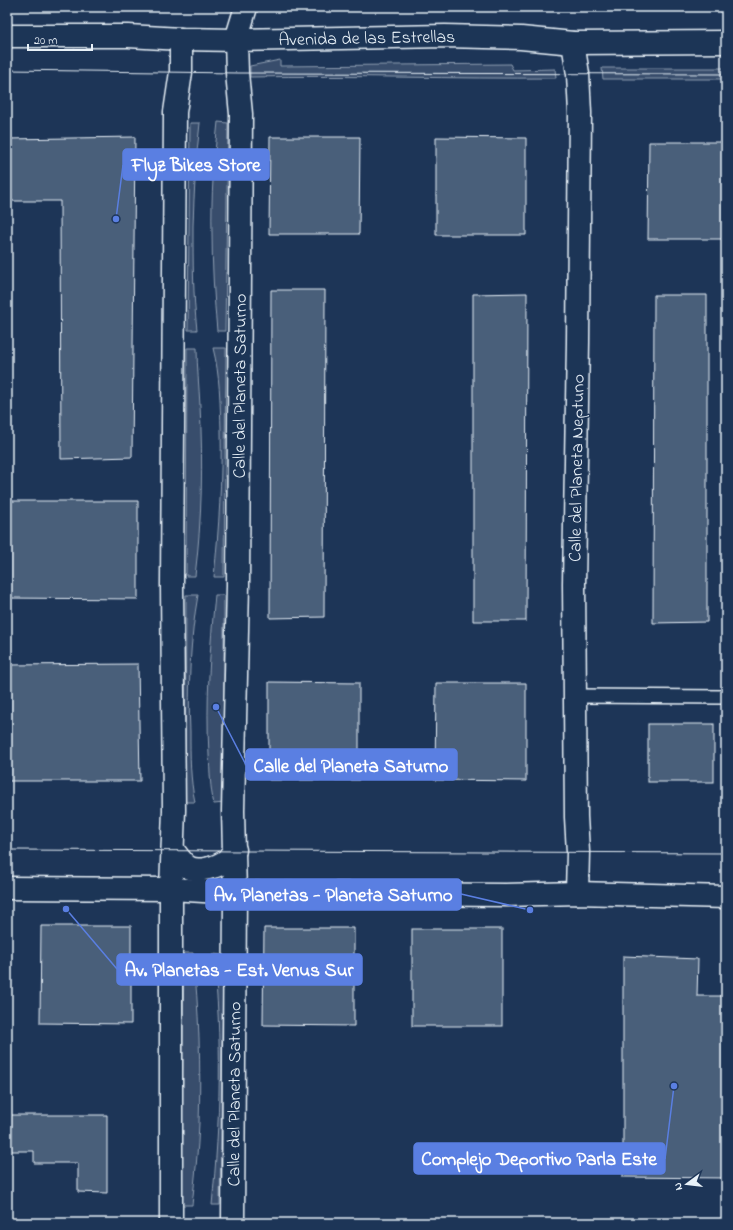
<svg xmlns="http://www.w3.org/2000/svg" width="733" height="1230" font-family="'Indie Flower',sans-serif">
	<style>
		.green { fill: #374d6c; stroke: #909fb2 }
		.building { fill: #495e7a; stroke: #e8f1f8 }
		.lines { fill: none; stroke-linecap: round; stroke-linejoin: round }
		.service-casing { stroke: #e8f1f8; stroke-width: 16 }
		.minor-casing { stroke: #e8f1f8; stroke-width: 25 }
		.tertiary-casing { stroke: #e8f1f8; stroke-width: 25 }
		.service { stroke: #1d3557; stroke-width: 13 }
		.minor { stroke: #1d3557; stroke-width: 22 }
		.tertiary { stroke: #1d3557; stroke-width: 22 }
		.tram { stroke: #e8f1f8; stroke-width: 1 }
		.labels { text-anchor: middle; stroke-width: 3; stroke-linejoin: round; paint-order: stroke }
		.street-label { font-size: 18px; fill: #e8f1f8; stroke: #1d3557 }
		.leader { fill: none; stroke: #5a7fe2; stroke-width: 1.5 }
		.callout-dot { fill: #5a7fe2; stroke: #1d3557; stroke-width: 1.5 }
		.callout { fill: #5a7fe2; stroke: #5a7fe2; stroke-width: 1.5 }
		.callout-label { font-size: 19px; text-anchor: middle; font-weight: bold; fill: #fff }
	</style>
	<rect width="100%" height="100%" fill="#1d3557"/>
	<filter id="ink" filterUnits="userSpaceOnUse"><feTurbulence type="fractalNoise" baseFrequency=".025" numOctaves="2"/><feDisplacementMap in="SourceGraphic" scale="8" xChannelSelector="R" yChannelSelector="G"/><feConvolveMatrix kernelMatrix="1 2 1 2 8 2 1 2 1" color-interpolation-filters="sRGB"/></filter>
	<g filter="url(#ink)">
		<g class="green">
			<path d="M 280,60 L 280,66 L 510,64 L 513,70 L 555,69 L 556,78 C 454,79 352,75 250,77 L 250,66 Z"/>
			<polygon points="602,68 726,68 726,79 603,79"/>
			<path d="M 218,122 L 228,123 L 225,331 L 217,331 C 214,298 212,266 212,233 C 211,196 214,159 218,122 Z"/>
			<path d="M 190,123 L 200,123 C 196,157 194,191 193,226 C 193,261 193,295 197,330 L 188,330 Z"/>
			<path d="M 187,348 L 197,348 C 197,367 199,386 200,406 C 203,462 202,519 195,576 L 186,576 Z"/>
			<path d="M 213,348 L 226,348 L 224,577 L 214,577 C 219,528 222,479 221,430 C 220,402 220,375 213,348 Z"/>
			<path d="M 186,595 L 198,595 C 190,640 188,686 190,732 C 190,756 190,779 195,802 L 185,802 Z"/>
			<path d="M 215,595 L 224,595 L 224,803 L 214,804 C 210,788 210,771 209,755 C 206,701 210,648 215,595 Z"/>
			<path d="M 184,953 L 193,953 C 199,1010 201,1066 199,1123 C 198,1151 195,1178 192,1205 L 181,1205 Z"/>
			<path d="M 213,954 L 223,955 L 220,1205 L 212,1205 C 220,1122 223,1038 213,954 Z"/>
		</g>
		<g class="building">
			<polygon points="135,137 132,457 61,459 60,201 7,201 7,139"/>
			<polygon points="270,137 360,137 359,234 269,234"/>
			<polygon points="436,137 526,138 526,235 436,235"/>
			<polygon points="649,142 726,142 726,239 648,239"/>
			<polygon points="271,290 325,290 324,617 270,618"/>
			<polygon points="527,293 526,621 473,621 473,294"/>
			<polygon points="654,295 707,295 707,622 653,623"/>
			<polygon points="7,501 138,501 138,599 7,598"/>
			<polygon points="138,664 140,781 7,781 7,665"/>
			<polygon points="269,682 359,683 359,780 269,780"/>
			<polygon points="436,683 526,683 526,781 435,780"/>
			<rect x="648" y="724" width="66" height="58"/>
			<polygon points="41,926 131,926 131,1024 40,1023"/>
			<polygon points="264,928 354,928 354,1026 263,1025"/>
			<rect x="412" y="929" width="90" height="97"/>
			<polygon points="623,956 698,959 697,996 726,996 726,1178 623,1177"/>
			<polygon points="7,1115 107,1115 107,1193 78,1192 78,1163 34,1163 34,1151 7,1151"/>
		</g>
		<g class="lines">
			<defs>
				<polyline id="service" points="575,696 726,697"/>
				<polyline id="minor" points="573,43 578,74 580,113 578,342 574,584 576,817 578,852 577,893"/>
				<g id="tertiary">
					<path id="s1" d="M 7,36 L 128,36 L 181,39 L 236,40 L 445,36 L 521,38 L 573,43 L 726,42"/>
					<path d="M 173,850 C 178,856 182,863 188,867 C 198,873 218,867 227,860 C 230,857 232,853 235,850"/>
					<polyline points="7,888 171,889 235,893 506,895 577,893 726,897"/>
					<polyline points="171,1223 171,889 174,810 172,585 175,112 181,72 181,39"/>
					<path id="s2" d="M 233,1223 L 235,893 L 233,811 L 238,585 L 241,114 L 237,73 L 236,40 L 246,7"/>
				</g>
			</defs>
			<use href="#service" class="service-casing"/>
			<use href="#minor" class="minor-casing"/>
			<use href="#tertiary" class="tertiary-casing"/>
			<use href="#service" class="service"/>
			<use href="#minor" class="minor"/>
			<use href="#tertiary" class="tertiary"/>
			<g class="tram">
				<polyline points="7,70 237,73 726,74"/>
				<polyline points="7,850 726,853"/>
			</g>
		</g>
	</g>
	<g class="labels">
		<g class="street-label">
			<text dy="6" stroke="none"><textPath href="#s1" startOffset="360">Avenida de las Estrellas</textPath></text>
			<text dy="6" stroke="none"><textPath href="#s2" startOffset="837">Calle del Planeta Saturno</textPath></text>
			<text transform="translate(576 468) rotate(-89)" y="6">Calle del Planeta Neptuno</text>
			<text dy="6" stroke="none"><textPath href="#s2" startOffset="129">Calle del Planeta Saturno</textPath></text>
		</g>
	</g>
	<path class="leader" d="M116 219L123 165M216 707L246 765M530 910L461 894M66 909L117 969M674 1086L665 1159"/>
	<g class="callout-dot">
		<circle cx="116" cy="219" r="4"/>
		<circle cx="216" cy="707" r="4"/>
		<circle cx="530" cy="910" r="4"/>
		<circle cx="66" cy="909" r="4"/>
		<circle cx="674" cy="1086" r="4"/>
	</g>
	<g class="callout">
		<rect x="123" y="149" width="146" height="31" rx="4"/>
		<rect x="246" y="749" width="211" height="31" rx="4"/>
		<rect x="206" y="879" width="255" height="31" rx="4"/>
		<rect x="117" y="954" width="245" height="31" rx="4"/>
		<rect x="414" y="1143" width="251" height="31" rx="4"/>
	</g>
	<g class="callout-label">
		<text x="196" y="171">Flyz Bikes Store</text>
		<text x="351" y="772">Calle del Planeta Saturno</text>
		<text x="333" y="901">Av. Planetas - Planeta Saturno</text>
		<text x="239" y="976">Av. Planetas - Est. Venus Sur</text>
		<text x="539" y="1165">Complejo Deportivo Parla Este</text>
	</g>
	<rect width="733" height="1230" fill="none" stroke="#1d3557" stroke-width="24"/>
	<rect x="12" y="12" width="709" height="1206" fill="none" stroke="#e8f1f8" stroke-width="1.5" filter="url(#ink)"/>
	<g transform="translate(687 1184) rotate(255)" stroke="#1d3557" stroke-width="3" paint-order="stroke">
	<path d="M0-3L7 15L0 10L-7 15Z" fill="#e8f1f8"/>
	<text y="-6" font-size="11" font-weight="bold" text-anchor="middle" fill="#e8f1f8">N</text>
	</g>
	<path d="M28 44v6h64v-6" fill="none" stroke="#e8f1f8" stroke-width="2"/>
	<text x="34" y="44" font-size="12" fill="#e8f1f8" stroke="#1d3557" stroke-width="3" paint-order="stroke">20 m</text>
</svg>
